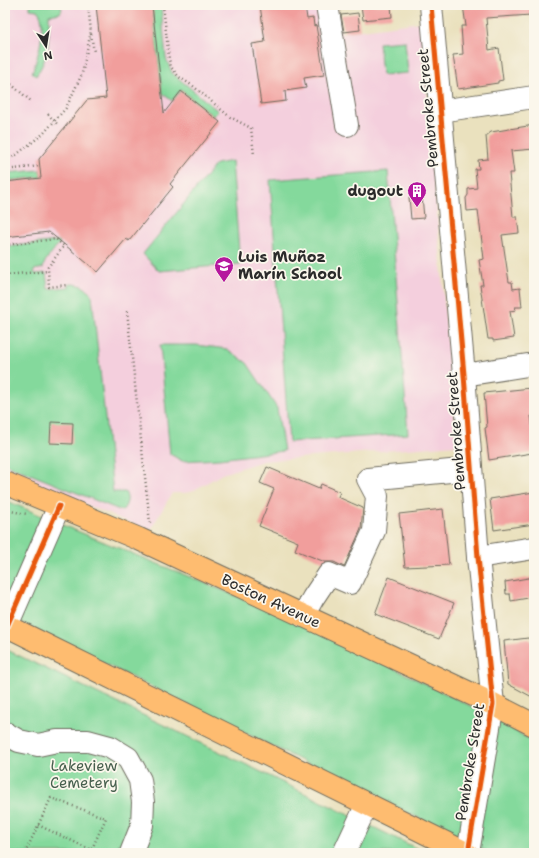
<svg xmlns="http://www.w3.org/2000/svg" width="539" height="858" font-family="'Shantell Sans',sans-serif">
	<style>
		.built { fill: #f4cfdd }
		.green { fill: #84d99c; stroke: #588264 }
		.building { fill: #f19e9c }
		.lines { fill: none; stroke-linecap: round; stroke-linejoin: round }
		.minor-casing { stroke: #6e6b5e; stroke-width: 24 }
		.major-casing { stroke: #6e6b5e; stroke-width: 24 }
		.path { stroke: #6e6b5e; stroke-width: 2.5; stroke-dasharray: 1 3; stroke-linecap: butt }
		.minor { stroke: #fff; stroke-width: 22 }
		.major { stroke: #febc70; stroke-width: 22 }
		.cycleway-casing { stroke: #fbf7ec; stroke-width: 8 }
		.cycleway { stroke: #e8590c; stroke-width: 5 }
		.labels { text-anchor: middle; stroke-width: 3.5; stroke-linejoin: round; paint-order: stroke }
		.street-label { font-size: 15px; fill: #2b2b2b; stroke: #fbf7ec }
		.poi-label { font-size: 15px; font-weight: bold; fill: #2b2b2b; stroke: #fbf7ec; text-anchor: end }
		.park-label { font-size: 15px; fill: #465f4d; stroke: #fbf7ec }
	</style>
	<rect width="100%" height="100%" fill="#fbf7ec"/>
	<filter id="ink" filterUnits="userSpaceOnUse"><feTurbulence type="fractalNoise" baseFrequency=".025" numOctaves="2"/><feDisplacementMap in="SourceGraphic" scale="8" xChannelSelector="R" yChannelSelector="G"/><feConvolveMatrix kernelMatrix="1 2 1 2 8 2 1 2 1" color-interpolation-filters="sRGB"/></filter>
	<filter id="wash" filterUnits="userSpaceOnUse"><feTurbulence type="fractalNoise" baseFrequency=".012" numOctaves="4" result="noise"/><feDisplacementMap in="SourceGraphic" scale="16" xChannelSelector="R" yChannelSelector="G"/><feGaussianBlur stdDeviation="0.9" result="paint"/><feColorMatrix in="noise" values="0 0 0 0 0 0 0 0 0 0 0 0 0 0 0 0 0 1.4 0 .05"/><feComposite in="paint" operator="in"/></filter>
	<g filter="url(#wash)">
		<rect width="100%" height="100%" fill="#eae1be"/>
		<polygon class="built" points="5,5 337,5 341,33 421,22 456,445 263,461 222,474 191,492 183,493 172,493 150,531 5,471"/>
		<g class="green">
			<path d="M 30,5 L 60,5 L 62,9 L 60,13 L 49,15 C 49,39 50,55 36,76 L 32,73 C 37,59 49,22 37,10 L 30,9 Z"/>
			<polygon points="152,5 161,5 166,58 172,73 218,111 213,116 181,90 172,101 162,93"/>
			<polygon points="405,41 408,73 382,75 379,43"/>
			<polygon points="232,161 240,264 159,271 143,254 216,164"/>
			<polygon points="40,170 41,177 5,181 5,173"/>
			<polygon points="388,171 408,434 289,442 270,180"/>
			<path d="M 58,241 L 60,242 C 55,250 44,259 43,268 L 34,270 L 35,274 L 46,273 L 48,289 L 69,287 L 69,284 C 80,284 86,286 92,296 L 113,492 L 125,492 C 129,499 127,505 122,511 L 5,464 L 5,247 Z"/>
			<polygon points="160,345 196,345 227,349 247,363 277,408 284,451 219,459 182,461 170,454"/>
			<polygon points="5,500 67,527 293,619 485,713 534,742 534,853 490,853 5,615"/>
			<polygon points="5,649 247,765 426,853 5,853"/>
		</g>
		<g id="blocks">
			<g class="building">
				<polygon points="96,5 152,5 164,113 181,91 220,122 170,184 173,187 129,241 126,239 98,272 49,232 5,237 5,182 41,178 39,159 87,100 106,98"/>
				<polygon points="260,5 279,5 280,8 305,5 307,19 313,18 314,26 316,25 324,75 304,78 306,88 285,91 286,101 261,104 252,44 265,42"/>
				<polygon points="361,5 391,5 392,17 363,20"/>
				<polygon points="463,5 531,5 531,15 486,18 489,50 499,48 503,80 498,81 498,83 458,89 453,55 463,54 461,26 466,26"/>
				<polygon points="358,13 360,30 344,32 341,15"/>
				<polygon points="534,125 534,149 511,151 514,173 509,173 513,217 517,217 519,233 502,235 509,282 512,282 513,289 520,288 522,307 515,307 516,310 510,311 514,338 493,341 493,339 488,339 480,285 483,285 479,260 484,259 478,210 467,211 466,198 468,195 468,189 477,188 475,169 479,169 478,160 488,159 486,136 491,132"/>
				<polygon points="422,196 424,218 411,219 409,197"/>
				<polygon points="531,388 534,416 531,416 534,438 534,447 532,447 532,453 489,460 485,428 487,427 484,393"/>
				<polygon points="51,422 73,423 72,444 50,443"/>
				<polygon points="267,467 319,489 321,484 340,492 338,497 363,508 361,529 344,567 334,562 325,562 295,550 298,542 259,526 274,489 260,483"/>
				<polygon points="534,492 534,524 494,530 490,499"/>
				<polygon points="443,509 449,565 405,567 399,514"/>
				<polygon points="389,577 454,603 439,639 375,614"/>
				<polygon points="534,577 534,597 511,601 510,594 506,594 505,582"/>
				<polygon points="528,638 534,643 534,698 508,684 504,641"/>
			</g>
		</g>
	</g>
	<g filter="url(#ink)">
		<use href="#blocks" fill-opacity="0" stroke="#6e6b5e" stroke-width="1"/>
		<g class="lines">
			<defs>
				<g id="minor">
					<polyline points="327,5 347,125"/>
					<polyline points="431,5 464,375 478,557 493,704 468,853"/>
					<polyline points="440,111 534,97"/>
					<polyline points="464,375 534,364"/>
					<polyline points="478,557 534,548"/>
					<polyline points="303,616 313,598 329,574 350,583 374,531 377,496 368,479 471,469"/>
					<polyline points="5,630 59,506"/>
					<polyline points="5,733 19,741 38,745 57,741 88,741 110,747 128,758 140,780 143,802 142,825 131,853"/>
					<polyline points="344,853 367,804"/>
				</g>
				<g id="major">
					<polyline points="5,483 139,539 493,704 534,725"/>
					<polyline points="5,625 466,853"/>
				</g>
			</defs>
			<use href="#minor" class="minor-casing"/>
			<use href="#major" class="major-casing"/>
			<g class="path">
				<polyline points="163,5 169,59 171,67 179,77 193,86 230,117 251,128 254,155"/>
				<polyline points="91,34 94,52"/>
				<polyline points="5,79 32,102"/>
				<polyline points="48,114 57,124"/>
				<polyline points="5,160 16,155 44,133 66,108 82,74 91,31 88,5"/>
				<polyline points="5,170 40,166"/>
				<polyline points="5,245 56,239 64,246 48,267 49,287 67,285"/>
				<polyline points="5,275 48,271"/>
				<polyline points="127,311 150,523"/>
				<polyline points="5,510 27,514"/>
				<polyline points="38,825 98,853"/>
				<polyline points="25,853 51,798 106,818 90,853"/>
			</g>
			<use href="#minor" class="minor"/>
			<use href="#major" class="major"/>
			<defs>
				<g id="cycleway">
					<polyline points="431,5 464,375 478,557 493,704 468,853"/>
					<polyline points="7,626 59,506"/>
				</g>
			</defs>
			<use href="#cycleway" class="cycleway-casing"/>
			<use href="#cycleway" class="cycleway"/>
		</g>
	</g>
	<defs>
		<symbol id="building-pin" viewBox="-11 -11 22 30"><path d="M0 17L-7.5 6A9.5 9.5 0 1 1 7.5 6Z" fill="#b5179e" stroke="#fbf7ec"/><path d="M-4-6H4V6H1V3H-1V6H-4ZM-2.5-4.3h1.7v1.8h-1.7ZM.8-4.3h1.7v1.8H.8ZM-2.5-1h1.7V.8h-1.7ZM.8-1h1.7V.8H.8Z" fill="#fff"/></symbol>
		<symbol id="school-pin" viewBox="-11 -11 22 30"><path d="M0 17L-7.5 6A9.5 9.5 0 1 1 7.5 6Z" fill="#b5179e" stroke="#fbf7ec"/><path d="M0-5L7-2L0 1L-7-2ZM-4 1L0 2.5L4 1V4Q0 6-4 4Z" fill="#fff"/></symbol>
	</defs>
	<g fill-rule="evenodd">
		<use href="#building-pin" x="406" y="180" width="22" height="30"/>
		<use href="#school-pin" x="213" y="255" width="22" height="30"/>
	</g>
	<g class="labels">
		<g class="street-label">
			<text transform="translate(428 108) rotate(-95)" y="5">Pembroke Street</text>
			<text transform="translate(456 431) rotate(-94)" y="5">Pembroke Street</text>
			<text transform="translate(271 601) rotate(25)" y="5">Boston Avenue</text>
			<text transform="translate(470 762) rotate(-81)" y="5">Pembroke Street</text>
		</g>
		<g class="poi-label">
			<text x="403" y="196">dugout</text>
			<text x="238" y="262" text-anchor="start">Luis Muñoz<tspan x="238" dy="17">Marín School</tspan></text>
		</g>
		<g class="park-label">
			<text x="84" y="771">Lakeview<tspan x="84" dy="17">Cemetery</tspan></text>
		</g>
	</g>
	<rect width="539" height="858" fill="none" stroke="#fbf7ec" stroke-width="20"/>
	<g transform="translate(46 46) rotate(168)" stroke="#fbf7ec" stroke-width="3" paint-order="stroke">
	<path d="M0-3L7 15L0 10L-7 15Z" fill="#2b2b2b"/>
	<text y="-6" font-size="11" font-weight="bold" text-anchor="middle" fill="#2b2b2b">N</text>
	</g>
</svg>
